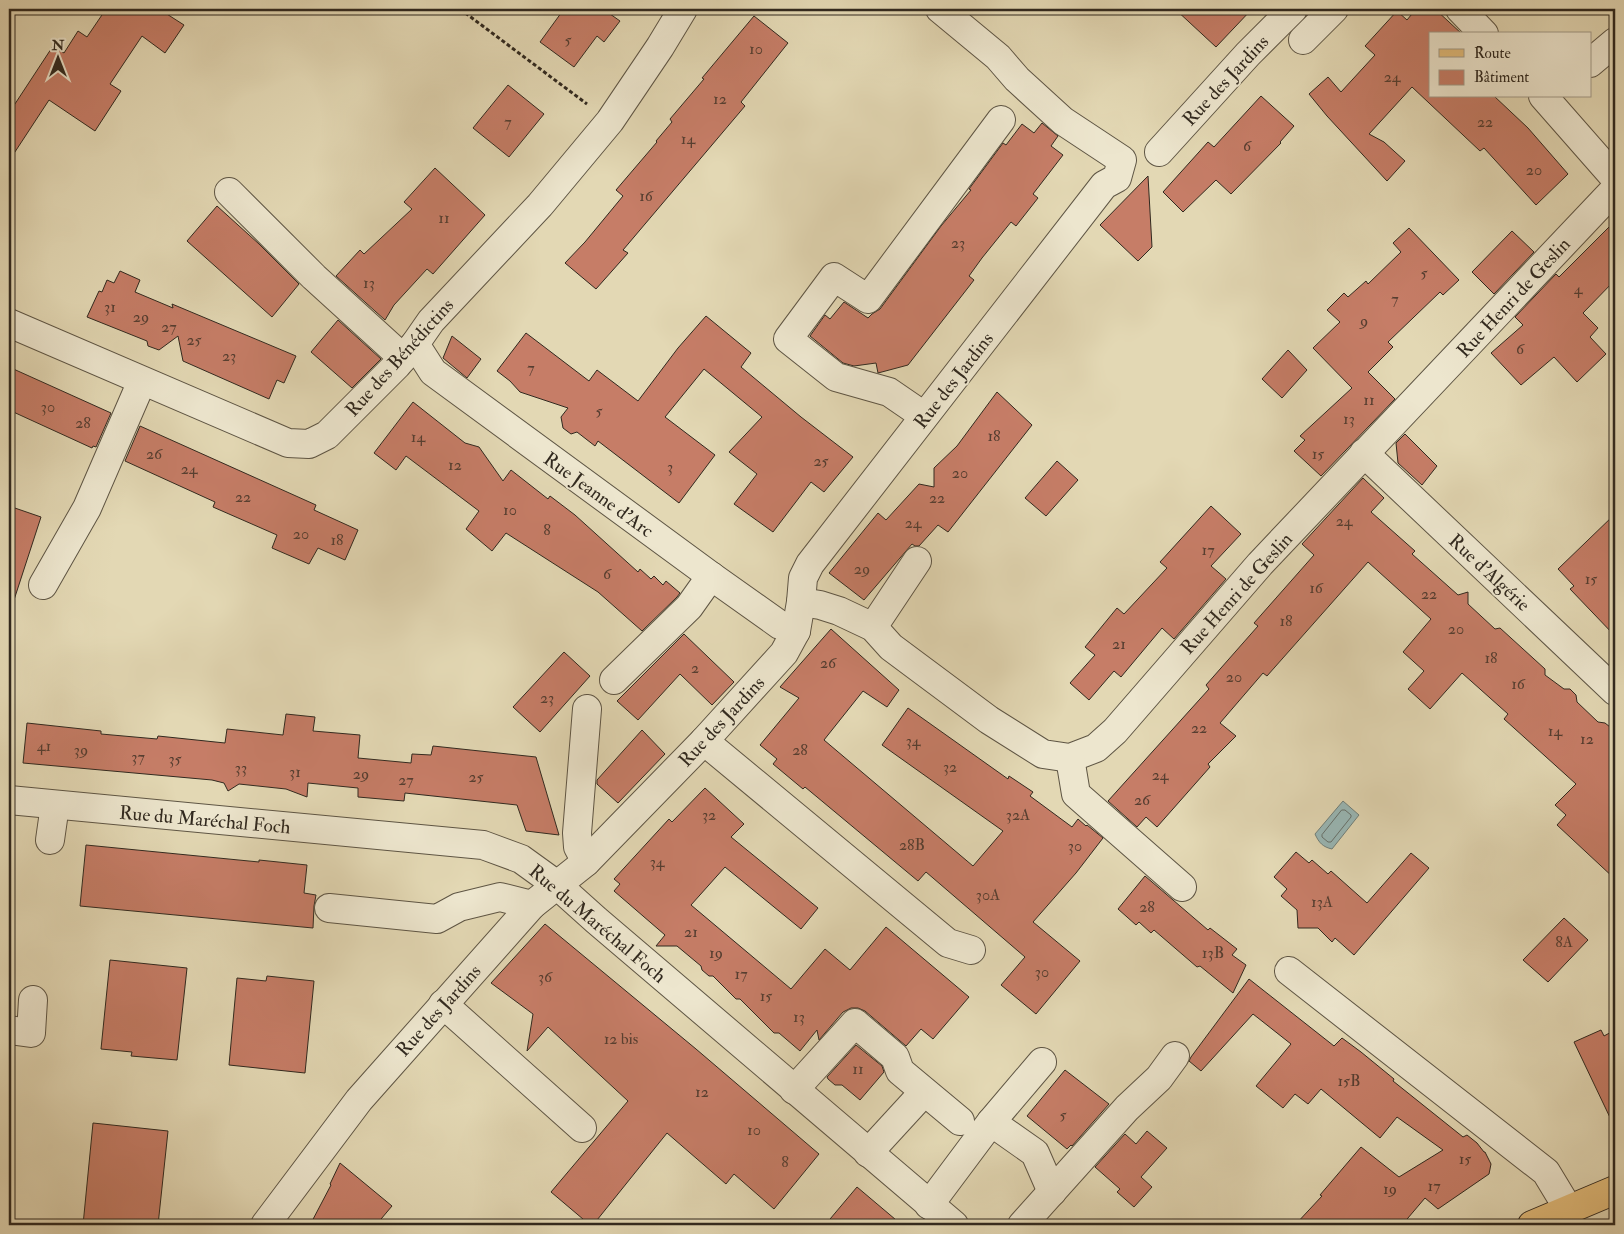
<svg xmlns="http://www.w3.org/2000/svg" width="1624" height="1234" font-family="'IM FELL Double Pica',serif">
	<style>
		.water { fill: #99b8b7; stroke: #6f7f7a }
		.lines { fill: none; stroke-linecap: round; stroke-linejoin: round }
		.shore { stroke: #65706b; stroke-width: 1 }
		.building { fill: #c67d67; stroke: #31291f }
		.minor-casing { stroke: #5e5544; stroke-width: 30 }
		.major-casing { stroke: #31291f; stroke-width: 30 }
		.path { stroke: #31291f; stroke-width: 3; stroke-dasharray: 4 2.5; stroke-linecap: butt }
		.minor { stroke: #ede6ce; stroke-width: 28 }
		.major { stroke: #e2bc7a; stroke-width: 28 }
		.labels { text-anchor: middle; stroke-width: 4; stroke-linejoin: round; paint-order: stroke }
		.number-label { font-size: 16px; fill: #563e31 }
		.street-label { font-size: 19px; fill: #31291f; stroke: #ede6ce }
	</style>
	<rect width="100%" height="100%" fill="#e3d8b4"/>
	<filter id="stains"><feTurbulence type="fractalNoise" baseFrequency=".004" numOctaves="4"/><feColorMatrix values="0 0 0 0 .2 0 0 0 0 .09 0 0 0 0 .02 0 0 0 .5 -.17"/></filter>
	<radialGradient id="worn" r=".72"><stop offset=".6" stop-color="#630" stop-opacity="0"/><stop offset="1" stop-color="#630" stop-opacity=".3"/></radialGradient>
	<path class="water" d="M 1343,801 L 1359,815 L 1332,849 C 1323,847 1319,843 1315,834 Z"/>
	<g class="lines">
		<polygon class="shore" points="1342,810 1345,810 1351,815 1351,817 1331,842 1328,842 1322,837 1322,835"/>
	</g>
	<g class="building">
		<polygon points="106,9 159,9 184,25 165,53 142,36 110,84 121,91 95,131 49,100 9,161 9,113 53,46 64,53 78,31 87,37"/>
		<polygon points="564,9 603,9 620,21 604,42 597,36 574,67 540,42"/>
		<polygon points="1175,9 1252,9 1216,47"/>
		<polygon points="1416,9 1435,9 1462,34 1430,34 1430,96 1494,96 1528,128 1568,174 1536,205 1484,148 1480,151 1412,87 1369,134 1384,142 1405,161 1387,181 1327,116 1309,94 1328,77 1341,92 1375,55 1365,46 1397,11 1407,20"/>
		<polygon points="754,16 788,43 741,102 745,106 623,250 628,253 596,289 565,263 585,242 623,196 616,190 657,142 656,141 672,122 670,119 704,79 702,78"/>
		<polygon points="508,85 544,114 509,157 473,128"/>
		<polygon points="1261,96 1294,126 1280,142 1281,143 1231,194 1216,180 1183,212 1163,192 1208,142 1214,147"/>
		<polygon points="1042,123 1058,136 1051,146 1063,155 1033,194 1038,198 1016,226 1011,222 982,258 969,276 974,280 908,365 878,373 876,363 854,366 843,363 810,336 825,315 830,319 844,302 868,318 872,314 880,309 941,226 971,190 969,189 1003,143 1006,145 1022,124 1034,133"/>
		<polygon points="435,168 485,215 433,274 427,269 394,305 385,320 336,276 360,250 364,254 412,209 404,202"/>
		<polygon points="1148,176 1152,247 1138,261 1100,225"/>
		<polygon points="217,206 259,244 299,284 272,317 187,241"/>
		<polygon points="1615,221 1615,280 1583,313 1598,328 1590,337 1606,354 1577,382 1554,357 1521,385 1491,353 1523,325 1515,317 1556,274 1559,277"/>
		<polygon points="1409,228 1459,280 1443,295 1440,292 1388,342 1393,347 1368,372 1395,399 1321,476 1294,451 1305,440 1300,436 1352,388 1313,348 1340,322 1327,310 1344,293 1348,297 1366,281 1368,284 1401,252 1393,243"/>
		<polygon points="1512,231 1534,252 1494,294 1472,272"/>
		<polygon points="120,271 140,280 135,292 173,308 172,304 296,356 284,383 277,380 269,399 183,361 178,336 159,350 148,346 147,341 87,317 99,291 102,292 107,280 114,283"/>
		<polygon points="706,316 751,353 741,367 801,417 853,457 824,492 811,482 773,532 734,504 757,474 729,452 762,417 704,369 665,417 715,455 679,503 598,441 595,446 577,432 571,434 563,428 561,417 568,408 520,392 510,381 497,371 526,333 589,381 597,370 638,401 678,348"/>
		<polygon points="338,320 381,359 352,388 311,352"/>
		<polygon points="452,336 481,359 467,378 443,358"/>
		<polygon points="1288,350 1307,370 1282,398 1262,379"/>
		<polygon points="9,367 111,413 96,447 93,446 92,448 9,410"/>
		<polygon points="997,392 1032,425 948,532 938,525 919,546 915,546 912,544 864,600 829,573 878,513 886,520 919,484 934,487 934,468 957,446"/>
		<polygon points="413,402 465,443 479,447 503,481 511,470 548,499 550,496 575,515 638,572 640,569 651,579 654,576 663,585 666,581 680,593 677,597 642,631 598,592 506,533 492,551 466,529 479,511 406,456 396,470 374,453"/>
		<polygon points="140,426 316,505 314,510 358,530 345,560 318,548 309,564 272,548 277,535 213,507 215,502 125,461"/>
		<polygon points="1405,434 1437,466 1422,485 1398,463 1396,443"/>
		<polygon points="1057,461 1078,480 1046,516 1025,498"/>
		<polygon points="1363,478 1384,498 1371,512 1415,551 1412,554 1458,595 1468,592 1468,604 1495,629 1500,628 1545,669 1545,675 1564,689 1570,689 1576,695 1577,702 1598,722 1605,723 1615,731 1615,879 1557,825 1566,815 1555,805 1576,784 1504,719 1508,714 1462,673 1430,709 1408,689 1424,671 1403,652 1431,619 1368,562 1267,676 1263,673 1220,723 1236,736 1208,764 1210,767 1157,827 1146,817 1137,827 1108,801 1209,689 1206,685 1258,626 1254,623 1314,555 1302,544"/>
		<polygon points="9,506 41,517 13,603 9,602"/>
		<polygon points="1211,506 1241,534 1211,566 1226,579 1174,639 1162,628 1121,677 1114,671 1089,700 1070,683 1095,655 1085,647 1117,608 1124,614 1167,568 1160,562"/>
		<polygon points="1615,514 1615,636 1570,589 1574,586 1558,569"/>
		<polygon points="831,629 899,690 887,707 863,691 824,740 973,866 1003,831 882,745 908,708 1008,779 1009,776 1033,792 1030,796 1072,827 1078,819 1086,826 1087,825 1103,838 1076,873 1033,922 1080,961 1036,1014 1001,985 1025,957 926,872 918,881 805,787 803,789 773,764 777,759 760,745 799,698 780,687"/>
		<polygon points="684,634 734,682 712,705 680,674 638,720 617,701"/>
		<polygon points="564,652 590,676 540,732 513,707"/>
		<polygon points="286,714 315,717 313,731 360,735 358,758 411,763 412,754 431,755 433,746 536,757 559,835 526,831 517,805 405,793 404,801 358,797 358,788 308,783 307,797 286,789 239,784 228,791 224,783 212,780 23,763 27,723 101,731 101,734 157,739 158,736 225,743 227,729 283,735"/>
		<polygon points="642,730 665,754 618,803 597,784 597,780"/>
		<polygon points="705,788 744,824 731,837 818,908 801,929 725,867 691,905 791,989 825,949 850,970 886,927 969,997 933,1039 921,1029 906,1046 865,1011 858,1008 851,1008 843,1012 819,1040 817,1030 800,1051 779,1033 774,1033 740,999 736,999 713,976 709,976 702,970 701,966 677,946 656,946 665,935 614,891 620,884 614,879 669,819 672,822"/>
		<polygon points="86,845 259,862 259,860 307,865 304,893 316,895 314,906 313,928 80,906"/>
		<polygon points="1296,852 1309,863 1312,860 1328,874 1331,871 1367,903 1411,853 1429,868 1354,955 1335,938 1332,942 1318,928 1298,928 1297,910 1281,896 1287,889 1274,877"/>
		<polygon points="1145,876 1208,930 1210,928 1237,949 1232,955 1246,965 1233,993 1200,966 1197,967 1154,930 1151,933 1139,922 1136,925 1118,909"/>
		<polygon points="1564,918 1588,940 1548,982 1523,960"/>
		<polygon points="545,924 696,1049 819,1154 774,1209 734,1174 726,1184 667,1133 593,1225 590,1225 551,1192 628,1101 548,1027 527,1051 533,1014 491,983"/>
		<polygon points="110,960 187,968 177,1060 131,1056 132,1052 101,1049"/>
		<polygon points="267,976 314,981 305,1073 229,1065 237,978 266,981"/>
		<polygon points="1249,979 1334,1046 1342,1038 1361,1052 1394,1079 1393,1081 1463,1137 1467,1135 1477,1143 1484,1152 1485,1152 1491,1164 1489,1174 1438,1209 1425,1198 1402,1225 1295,1225 1322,1196 1320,1195 1361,1147 1399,1177 1443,1150 1397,1117 1380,1138 1321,1089 1308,1104 1295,1094 1283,1108 1256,1086 1291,1044 1253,1014 1201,1071 1189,1061 1191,1057"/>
		<polygon points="1601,1030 1604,1036 1615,1030 1615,1128 1574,1042"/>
		<polygon points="856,1045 882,1066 884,1072 860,1100 842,1085 835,1085 828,1079 827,1077"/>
		<polygon points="1065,1070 1109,1104 1072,1146 1071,1145 1067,1149 1027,1116"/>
		<polygon points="93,1123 168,1131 158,1225 83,1225"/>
		<polygon points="1147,1131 1167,1148 1141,1177 1152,1187 1134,1207 1117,1192 1120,1189 1095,1167 1125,1134 1136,1144"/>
		<polygon points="340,1163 392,1206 376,1225 310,1225 331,1185 330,1184"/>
		<polygon points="857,1187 902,1225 825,1225"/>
	</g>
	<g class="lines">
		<defs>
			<g id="minor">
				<polyline points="1460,9 1484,34"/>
				<polyline points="1303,40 1334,9"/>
				<polyline points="1590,63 1615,42"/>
				<polyline points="1543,96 1615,178"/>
				<polyline points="1159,152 1248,54 1293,9"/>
				<polyline points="229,192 314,277 403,358"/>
				<polyline points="9,323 288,443 309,444 327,435 397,365 415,344 431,321 540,205 610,121 660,47 683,9"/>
				<polyline points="415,344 433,372 711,576 780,625 796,631"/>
				<polyline points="924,416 889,392 836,377 788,339 834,277 868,299 1001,120"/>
				<polyline points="1364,453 1615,691"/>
				<polyline points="43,585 87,508 142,381"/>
				<polyline points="801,602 820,605 839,611 873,627 891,647 989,720 1043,754 1070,758 1096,748 1115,731 1260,564 1615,189"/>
				<polyline points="873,627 917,561"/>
				<polyline points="614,680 689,607 711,576"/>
				<polyline points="704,741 948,943 971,950"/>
				<polyline points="1070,758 1076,794 1182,887"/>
				<polyline points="9,800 483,845 521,859 557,885 596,920 954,1225"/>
				<polyline points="50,840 55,805"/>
				<polyline points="586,862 578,847 577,833 587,709"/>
				<polyline points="329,908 437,919 459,907 500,897 532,905"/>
				<polyline points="1289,971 1546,1172 1569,1210"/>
				<polyline points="443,1004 582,1128"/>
				<polyline points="9,1030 31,1033 33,1000"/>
				<polyline points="794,1090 855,1023 895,1057 900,1071 960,1121"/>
				<polyline points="991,1122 1035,1153 1052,1192"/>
				<polyline points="868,1153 924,1092"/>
				<polyline points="929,1205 991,1122 1042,1062"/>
				<polyline points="265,1225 359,1100 532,905 586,862 704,741 784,653 796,631 801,602 803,578 810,564 1104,185 1117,178 1122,160 1063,121 1017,79 998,57 940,9"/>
				<polyline points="1022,1225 1127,1108 1159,1078 1175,1056"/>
			</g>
			<polyline id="major" points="1532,1225 1615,1190"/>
		</defs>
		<use href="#minor" class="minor-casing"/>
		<use href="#major" class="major-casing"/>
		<g class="path">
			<polyline points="460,9 587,104"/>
			<polyline points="9,18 20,9"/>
		</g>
		<use href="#minor" class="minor"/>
		<use href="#major" class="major"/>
	</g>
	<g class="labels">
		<g class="number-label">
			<text x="568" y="45">5</text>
			<text x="756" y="54">10</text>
			<text x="1392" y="82">24</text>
			<text x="720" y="104">12</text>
			<text x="508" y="127">7</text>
			<text x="1485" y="127">22</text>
			<text x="688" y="144">14</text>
			<text x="1247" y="151">6</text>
			<text x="1534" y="175">20</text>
			<text x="646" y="201">16</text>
			<text x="444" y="223">11</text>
			<text x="958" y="248">23</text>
			<text x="1424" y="278">5</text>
			<text x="369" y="288">13</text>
			<text x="1578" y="294">4</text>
			<text x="1395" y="304">7</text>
			<text x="110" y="312">31</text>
			<text x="141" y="322">29</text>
			<text x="1364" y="326">9</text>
			<text x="169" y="332">27</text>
			<text x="194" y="345">25</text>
			<text x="1520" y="354">6</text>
			<text x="229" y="361">23</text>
			<text x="531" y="373">7</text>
			<text x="1369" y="405">11</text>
			<text x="48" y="412">30</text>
			<text x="599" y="416">5</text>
			<text x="1349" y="424">13</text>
			<text x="83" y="428">28</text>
			<text x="994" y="441">18</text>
			<text x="418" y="442">14</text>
			<text x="154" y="459">26</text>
			<text x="1318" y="459">15</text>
			<text x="821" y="466">25</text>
			<text x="455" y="470">12</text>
			<text x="670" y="472">3</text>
			<text x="189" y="474">24</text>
			<text x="960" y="478">20</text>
			<text x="243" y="502">22</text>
			<text x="937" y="503">22</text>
			<text x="510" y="515">10</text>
			<text x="1344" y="526">24</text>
			<text x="913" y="528">24</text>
			<text x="547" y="535">8</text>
			<text x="301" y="539">20</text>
			<text x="337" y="545">18</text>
			<text x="1208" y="555">17</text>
			<text x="862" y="574">29</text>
			<text x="607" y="579">6</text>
			<text x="1591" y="584">15</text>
			<text x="1316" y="593">16</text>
			<text x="1429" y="599">22</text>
			<text x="1286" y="626">18</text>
			<text x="1456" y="634">20</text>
			<text x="1119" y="649">21</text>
			<text x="1491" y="663">18</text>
			<text x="828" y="668">26</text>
			<text x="695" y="673">2</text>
			<text x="1234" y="682">20</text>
			<text x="1518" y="689">16</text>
			<text x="547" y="703">23</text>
			<text x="1199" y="733">22</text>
			<text x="1555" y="736">14</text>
			<text x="1587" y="744">12</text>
			<text x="913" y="746">34</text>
			<text x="44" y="751">41</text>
			<text x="81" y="755">39</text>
			<text x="800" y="755">28</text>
			<text x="138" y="762">37</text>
			<text x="175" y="764">35</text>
			<text x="950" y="772">32</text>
			<text x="241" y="773">33</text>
			<text x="295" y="777">31</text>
			<text x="361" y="779">29</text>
			<text x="1160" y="780">24</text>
			<text x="476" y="782">25</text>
			<text x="406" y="785">27</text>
			<text x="1142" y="805">26</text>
			<text x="709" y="820">32</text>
			<text x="1018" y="820">32A</text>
			<text x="912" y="850">28B</text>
			<text x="1075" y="851">30</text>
			<text x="657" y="867">34</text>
			<text x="988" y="900">30A</text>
			<text x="1322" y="907">13A</text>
			<text x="1147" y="912">28</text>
			<text x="691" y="937">21</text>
			<text x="1564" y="947">8A</text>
			<text x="716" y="958">19</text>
			<text x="1213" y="958">13B</text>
			<text x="1042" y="977">30</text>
			<text x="741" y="979">17</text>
			<text x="545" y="982">36</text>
			<text x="766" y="1001">15</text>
			<text x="799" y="1022">13</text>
			<text x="621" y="1044">12 bis</text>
			<text x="858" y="1074">11</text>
			<text x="1349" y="1086">15B</text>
			<text x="702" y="1097">12</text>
			<text x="1063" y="1120">5</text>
			<text x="754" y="1135">10</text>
			<text x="1465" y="1164">15</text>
			<text x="785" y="1167">8</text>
			<text x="1434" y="1191">17</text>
			<text x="1390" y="1194">19</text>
		</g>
		<g class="street-label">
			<text transform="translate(1225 80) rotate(-47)" y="7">Rue des Jardins</text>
			<text transform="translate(1513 297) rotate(-47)" y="7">Rue Henri de Geslin</text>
			<text transform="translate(399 357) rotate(-48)" y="7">Rue des Bénédictins</text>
			<text transform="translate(953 380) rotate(-52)" y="7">Rue des Jardins</text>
			<text transform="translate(599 494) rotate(36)" y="7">Rue Jeanne d'Arc</text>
			<text transform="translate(1490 572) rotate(43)" y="7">Rue d'Algérie</text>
			<text transform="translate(1236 593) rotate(-48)" y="7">Rue Henri de Geslin</text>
			<text transform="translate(721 721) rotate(-47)" y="7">Rue des Jardins</text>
			<text transform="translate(205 819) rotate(5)" y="7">Rue du Maréchal Foch</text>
			<text transform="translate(598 923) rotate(40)" y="7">Rue du Maréchal Foch</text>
			<text transform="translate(438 1010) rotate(-48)" y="7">Rue des Jardins</text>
		</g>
	</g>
	<rect width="1624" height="1234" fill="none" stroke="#e3d8b4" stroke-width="30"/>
	<rect x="10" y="10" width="1604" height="1214" fill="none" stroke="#31291f" stroke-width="2.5"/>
	<rect x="15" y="15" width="1594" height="1204" fill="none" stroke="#31291f"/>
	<rect x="1429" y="32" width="162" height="65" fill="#ede6ce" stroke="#a29a88"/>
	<rect x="1439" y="49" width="25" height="8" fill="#e2bc7a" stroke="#a29a88"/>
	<text x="1474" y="58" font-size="15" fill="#31291f">Route</text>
	<rect x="1439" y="70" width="25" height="15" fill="#c67d67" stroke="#a29a88"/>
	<text x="1474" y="82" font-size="15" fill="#31291f">Bâtiment</text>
	<g transform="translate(58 58)" stroke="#ede6ce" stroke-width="4" paint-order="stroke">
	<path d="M0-4L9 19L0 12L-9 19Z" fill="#31291f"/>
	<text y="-8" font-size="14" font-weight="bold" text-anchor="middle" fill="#31291f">N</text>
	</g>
	<rect width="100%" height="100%" filter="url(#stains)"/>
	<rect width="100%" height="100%" fill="url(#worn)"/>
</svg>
